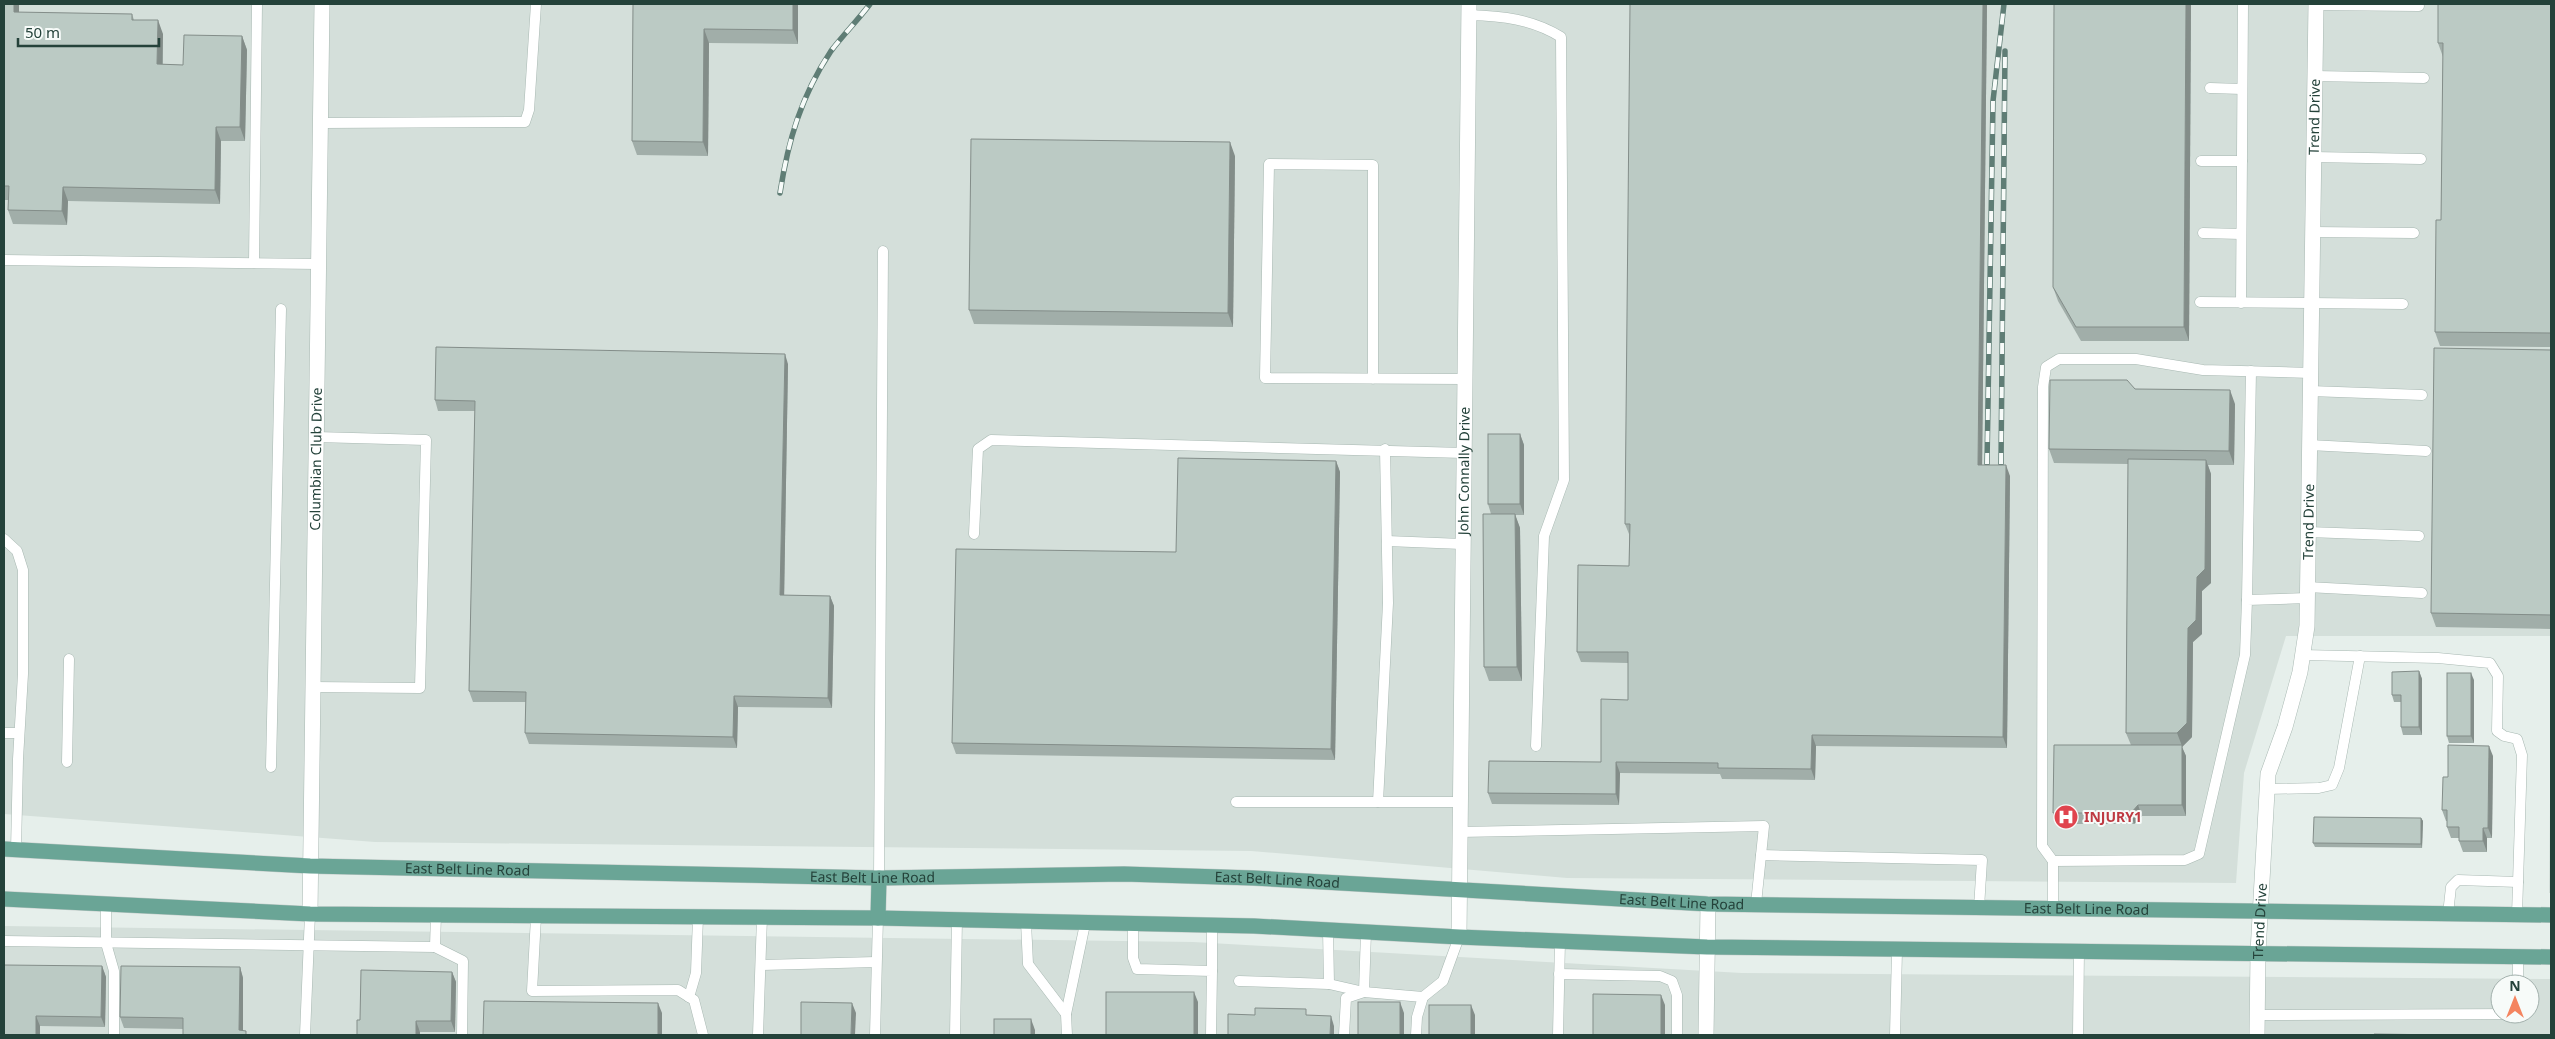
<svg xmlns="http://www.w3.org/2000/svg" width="2555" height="1039" font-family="'Noto Sans',sans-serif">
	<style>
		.built { fill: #d4dfda; fill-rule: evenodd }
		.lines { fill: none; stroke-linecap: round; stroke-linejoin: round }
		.lane-casing { stroke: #a8b8b2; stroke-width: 11 }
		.street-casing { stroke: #a8b8b2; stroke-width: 16 }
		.primary-casing { stroke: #c2cac8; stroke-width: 16 }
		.lane { stroke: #fff; stroke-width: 10 }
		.street { stroke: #fff; stroke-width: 15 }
		.primary { stroke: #6aa596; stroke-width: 15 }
		.rail-casing { stroke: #5f7d75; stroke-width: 5.5 }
		.rail { stroke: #f7fbf9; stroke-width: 4; stroke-dasharray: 11; stroke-linecap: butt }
		.wall { fill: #a1aea9 }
		.shaded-wall { fill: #838d89 }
		.building { fill: #bbcac4; stroke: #838d89 }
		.labels { text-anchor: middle; stroke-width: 4; stroke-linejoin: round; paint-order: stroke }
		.street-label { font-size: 14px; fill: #24423a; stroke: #f7fbf9 }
		.health-label { font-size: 14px; font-weight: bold; fill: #be3a42; stroke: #f7fbf9; text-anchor: start }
	</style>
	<rect width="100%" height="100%" fill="#e6efeb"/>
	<g class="built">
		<polygon points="4,4 2551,4 2551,636 2286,636 2244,773 2236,883 1567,878 1251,851 375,842 4,814"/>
		<polygon points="2551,711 2551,893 2549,893"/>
		<path d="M 4,926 L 1193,942 L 1742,973 L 2551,979 L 2551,1035 L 4,1035 ZM 2500,984 L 2530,984 L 2530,1014 L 2500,1014 Z"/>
	</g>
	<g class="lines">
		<defs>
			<g id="lane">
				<polyline points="2316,5 2419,6"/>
				<path d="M 1469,15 C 1502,16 1532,19 1561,37 L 1564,480 L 1544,536 L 1536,746"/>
				<polyline points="2314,76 2424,78"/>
				<polyline points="2210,88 2242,89"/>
				<polyline points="322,123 525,122 529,110 536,4"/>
				<polyline points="2313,157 2421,159"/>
				<polyline points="2201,161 2242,161"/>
				<polyline points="2312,232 2414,233"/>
				<polyline points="2203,233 2241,234"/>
				<polyline points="4,260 319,264"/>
				<polyline points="254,263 257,4"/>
				<polyline points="2200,302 2403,304"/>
				<polyline points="2241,303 2243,4"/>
				<polyline points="1373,379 1373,165 1269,164 1265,378 1464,379"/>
				<polyline points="2310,391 2422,395"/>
				<polyline points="2309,445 2426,451"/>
				<polyline points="2308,532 2419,536"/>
				<polyline points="974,534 978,449 991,440 1464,453"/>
				<polyline points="4,539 17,551 23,570 23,674 18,759 16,850"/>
				<polyline points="1387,541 1462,544"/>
				<polyline points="2307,587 2422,593"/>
				<polyline points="2247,600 2251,371"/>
				<polyline points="2302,655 2438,658 2490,663 2498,676 2497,731 2504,736 2517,739 2522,755 2517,915"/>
				<polyline points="312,687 420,688 426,440 316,437"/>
				<polyline points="4,733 19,733"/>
				<polyline points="67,762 69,659"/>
				<polyline points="271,767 281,309"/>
				<polyline points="2267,789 2319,788 2332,785 2339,768 2360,656"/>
				<polyline points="1236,802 1459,802"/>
				<polyline points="1378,802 1388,603 1385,449"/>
				<polyline points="1459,832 1764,826 1756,904"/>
				<polyline points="1761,855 1982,860 1979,908"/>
				<polyline points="2053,861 2185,860 2199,854 2245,655 2247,600 2307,598"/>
				<polyline points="879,878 883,251"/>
				<polyline points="106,904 106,943 114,971 114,1035"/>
				<polyline points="2053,909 2053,861 2042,846 2043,387 2046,367 2059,359 2136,359 2203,370 2311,373"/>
				<polyline points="436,914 435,947 463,961 462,1035"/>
				<polyline points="2448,914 2451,887 2458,880 2518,882"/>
				<polyline points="536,917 532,991 678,990 694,1000 703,1035"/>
				<polyline points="1026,922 1028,964 1066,1014"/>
				<polyline points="1133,924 1133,958 1137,969 1212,971 1211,1035"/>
				<polyline points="1212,926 1212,971"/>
				<polyline points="4,941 435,947"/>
				<polyline points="761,965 876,962"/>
				<polyline points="1559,974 1660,976 1672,981 1677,995 1677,1035"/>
				<polyline points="1239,981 1329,984 1328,930"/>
				<polyline points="1329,984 1364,992 1423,997"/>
				<polyline points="2518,984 2518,957"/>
				<polyline points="689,997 696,973 698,917"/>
				<polyline points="2257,1015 2517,1014"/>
				<polyline points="305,1035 310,914"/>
				<polyline points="758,1035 762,917"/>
				<polyline points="875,1035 878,918"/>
				<polyline points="955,1035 957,920"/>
				<polyline points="1067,1035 1066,1014 1085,924"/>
				<polyline points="1344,1035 1346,998 1364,992 1366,932"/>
				<polyline points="1416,1035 1417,1017 1423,997 1443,981 1459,937"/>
				<polyline points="1558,1035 1560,941"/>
				<polyline points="1895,1035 1897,951"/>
				<polyline points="2078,1035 2079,951"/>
			</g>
			<g id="street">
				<path id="s1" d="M 310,914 L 322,4"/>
				<path id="s2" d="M 1459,937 L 1469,4"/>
				<polyline points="1706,1035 1708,904"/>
				<path id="s3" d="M 2257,1035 L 2258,952 L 2268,774 L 2285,727 L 2300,672 L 2307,626 L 2316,4"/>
			</g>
			<g id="primary">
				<path id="s4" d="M 4,849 L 310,866 L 879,878 L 1124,874 L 1253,878 L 1708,904 L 2551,915"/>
				<polyline points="4,899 310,914 878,918 1254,926 1459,937 1707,947 2551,957"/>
				<polyline points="878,918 879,878"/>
			</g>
		</defs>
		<use href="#lane" class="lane-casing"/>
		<use href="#street" class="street-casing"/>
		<use href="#primary" class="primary-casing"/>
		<use href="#lane" class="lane"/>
		<use href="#street" class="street"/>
		<use href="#primary" class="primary"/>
		<defs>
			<g id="rail">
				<path d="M 780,193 C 788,141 801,96 831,51 C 843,35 858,20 870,4"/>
				<polyline points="1987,464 1993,101 2004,4"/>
				<polyline points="2001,464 2005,51"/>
			</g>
		</defs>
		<use href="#rail" class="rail-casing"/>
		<use href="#rail" class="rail"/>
	</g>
	<g class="wall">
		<polygon points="4,4 19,4 19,13 132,14 134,20 163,34 163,64 183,65 242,36 247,50 245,141 221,141 220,204 68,201 67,225 13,224 8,210 9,200 4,200"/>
		<polygon points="633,4 798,4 798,44 709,43 708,156 637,155 632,141"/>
		<polygon points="1987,4 1982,465 2010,476 2007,748 1816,746 1815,780 1722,779 1720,774 1620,773 1619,805 1492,804 1488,793 1601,762 1628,700 1628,663 1581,662 1577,652 1629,566 1629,534 1625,524"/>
		<polygon points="2054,4 2191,4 2189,341 2081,341 2058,301 2053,287"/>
		<polygon points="2551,4 2551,347 2440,346 2435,332 2441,220 2443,57 2438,43"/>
		<polygon points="1235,156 1233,327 974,324 969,310"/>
		<polygon points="2551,350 2551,629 2436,627 2431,613"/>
		<polygon points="788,364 784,595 830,596 834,606 832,708 738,707 737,748 529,744 525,733 526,702 473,702 469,691 475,411 438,411 435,400"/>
		<polygon points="2135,389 2235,404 2234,465 2208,465 2211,474 2211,583 2202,591 2202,634 2193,642 2192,737 2182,747 2186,756 2186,816 2142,816 2134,824 2057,824 2053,813 2131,745 2126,733 2128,464 2054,463 2049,449"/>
		<polygon points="1520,434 1524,445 1524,515 1515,515 1520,528 1522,681 1489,681 1484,667 1491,514 1488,504"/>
		<polygon points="1336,461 1340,472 1335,760 956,754 952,743 1176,552"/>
		<polygon points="2419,671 2422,679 2422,735 2403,735 2401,727 2401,702 2394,702 2392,695"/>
		<polygon points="2474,680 2474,743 2449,743 2447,736"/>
		<polygon points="2493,756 2492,838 2487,838 2487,852 2463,852 2459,841 2459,838 2451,838 2447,827 2447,821 2446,821 2442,810 2448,777"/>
		<polygon points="2421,818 2423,821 2422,848 2315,847 2313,843"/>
		<polygon points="102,966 106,977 105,1027 40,1026 4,1035"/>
		<polygon points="240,967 243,978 243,1030 124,1028 120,1017"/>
		<polygon points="452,972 456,982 455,1032 420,1032 360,1020"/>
	</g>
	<g class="shaded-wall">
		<polygon points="14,4 19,4 19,26 14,12"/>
		<polygon points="793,4 798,4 798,44 793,30"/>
		<polygon points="1983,4 1987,4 1982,475 1978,465"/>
		<polygon points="2186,4 2191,4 2189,341 2184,327"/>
		<polygon points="158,20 163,34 162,78 157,64"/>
		<polygon points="704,29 709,43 708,156 703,142"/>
		<polygon points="242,36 247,50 245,141 240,127"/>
		<polygon points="216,127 221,141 220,204 215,190"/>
		<polygon points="1230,142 1235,156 1233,327 1228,313"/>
		<polygon points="63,187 68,201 67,225 62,211"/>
		<polygon points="785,354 788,364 784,605 780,595"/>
		<polygon points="2230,390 2235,404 2234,465 2229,451"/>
		<polygon points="1520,434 1524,445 1524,515 1520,504"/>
		<polygon points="2206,460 2211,474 2211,583 2202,591 2202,634 2193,642 2192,737 2182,747 2186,756 2186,816 2182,805 2182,746 2177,733 2188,628 2197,577"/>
		<polygon points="1336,461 1340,472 1335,760 1331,749"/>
		<polygon points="2006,465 2010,476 2007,748 2003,737"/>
		<polygon points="1515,514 1520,528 1522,681 1517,667"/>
		<polygon points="830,596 834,606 832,708 828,698"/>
		<polygon points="2419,671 2422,679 2422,735 2419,727"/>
		<polygon points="2471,673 2474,680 2474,743 2471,736"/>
		<polygon points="734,696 738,707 737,748 733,737"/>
		<polygon points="1812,735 1816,746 1815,780 1811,769"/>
		<polygon points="2489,746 2493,756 2492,838 2488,828"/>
		<polygon points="1616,762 1620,773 1619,805 1616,794"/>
		<polygon points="2138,805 2142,816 2134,824 2131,813"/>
		<polygon points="2421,818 2423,821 2422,848 2421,844"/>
		<polygon points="2483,828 2487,838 2487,852 2483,841"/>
		<polygon points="102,966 106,977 105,1027 101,1017"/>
		<polygon points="240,967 243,978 243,1035 239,1030"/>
		<polygon points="452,972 456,982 455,1032 451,1021"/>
		<polygon points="1194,992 1198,1002 1198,1035 1194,1035"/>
		<polygon points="1661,995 1665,1005 1665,1035 1661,1035"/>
		<polygon points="1400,1002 1404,1013 1404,1035 1400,1035"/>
		<polygon points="658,1003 662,1013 662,1035 658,1035"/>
		<polygon points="852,1003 856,1013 855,1035 851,1035"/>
		<polygon points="1471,1005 1475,1015 1475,1035 1471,1035"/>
		<polygon points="36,1016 40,1026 40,1035 36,1035"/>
		<polygon points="1331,1016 1334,1026 1334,1035 1330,1035"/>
		<polygon points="1031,1019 1035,1030 1035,1035 1031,1035"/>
		<polygon points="416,1021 420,1032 420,1035 416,1035"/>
	</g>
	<g class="building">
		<polygon points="4,4 14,4 14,12 132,14 132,20 158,20 157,64 183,65 184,35 242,36 240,127 216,127 215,190 63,187 62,211 8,210 9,186 4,186"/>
		<polygon points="633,4 793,4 793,30 704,29 703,142 632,141"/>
		<polygon points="1630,4 1983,4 1978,465 2006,465 2003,737 1812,735 1811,769 1718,768 1718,763 1616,762 1616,794 1488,793 1489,761 1601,762 1601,699 1628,700 1628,652 1577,652 1578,565 1629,566 1630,524 1625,524"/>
		<polygon points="2054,4 2186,4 2184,327 2076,327 2053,287"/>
		<polygon points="2438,4 2551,4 2551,333 2435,332 2436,220 2441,220 2443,43 2438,43"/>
		<polygon points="971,139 1230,142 1228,313 969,310"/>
		<polygon points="436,347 785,354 780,595 830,596 828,698 734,696 733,737 525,733 526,692 469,691 475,401 435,400"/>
		<polygon points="2434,348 2551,350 2551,615 2431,613"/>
		<polygon points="2050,380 2127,380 2135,389 2230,390 2229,451 2049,449"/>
		<rect x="1488" y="434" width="32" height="70"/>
		<polygon points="1178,458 1336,461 1331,749 952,743 956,549 1176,552"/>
		<polygon points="2128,459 2206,460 2205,569 2197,577 2196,620 2188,628 2187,723 2177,733 2126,733"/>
		<polygon points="1483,514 1515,514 1517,667 1484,667"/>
		<polygon points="2419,671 2419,727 2401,727 2401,695 2392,695 2392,672"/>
		<rect x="2447" y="673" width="24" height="63"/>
		<polygon points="2054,745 2182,745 2182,805 2138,805 2131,813 2053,813"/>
		<polygon points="2448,745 2489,746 2488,828 2483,828 2483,841 2459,841 2459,827 2447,827 2447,810 2442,810 2443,777 2448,777"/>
		<polygon points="2314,817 2421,818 2421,844 2313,843"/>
		<polygon points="4,965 102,966 101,1017 36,1016 36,1035 4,1035"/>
		<polygon points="121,966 240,967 239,1030 246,1031 246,1035 183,1035 183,1018 120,1017"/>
		<polygon points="361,970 452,972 451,1021 416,1021 416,1035 357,1035 357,1020 360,1020"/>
		<rect x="1106" y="992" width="88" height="43"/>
		<polygon points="1593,994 1661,995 1661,1035 1593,1035"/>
		<polygon points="484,1001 658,1003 658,1035 483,1035"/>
		<polygon points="801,1002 852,1003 851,1035 801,1035"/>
		<rect x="1358" y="1002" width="42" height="33"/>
		<rect x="1429" y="1005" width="42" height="30"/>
		<polygon points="1255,1008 1306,1009 1306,1015 1331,1016 1330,1035 1228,1035 1228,1014 1255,1015"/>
		<rect x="994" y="1019" width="37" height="16"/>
		<polygon points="2374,1034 2446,1035 2374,1035"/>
	</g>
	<defs>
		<symbol id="hospital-disc" viewBox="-11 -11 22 22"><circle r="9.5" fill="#e0444e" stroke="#f7fbf9"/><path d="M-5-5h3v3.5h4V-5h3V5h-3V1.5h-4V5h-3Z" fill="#fff"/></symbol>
	</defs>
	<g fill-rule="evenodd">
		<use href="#hospital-disc" x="2052" y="803" width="28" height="28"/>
	</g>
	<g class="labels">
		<g class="street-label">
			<text dy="5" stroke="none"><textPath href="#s3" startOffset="924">Trend Drive</textPath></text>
			<text dy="5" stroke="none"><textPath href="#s1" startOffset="455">Columbian Club Drive</textPath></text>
			<text dy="5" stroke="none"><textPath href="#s2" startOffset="466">John Connally Drive</textPath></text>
			<text dy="5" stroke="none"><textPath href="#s3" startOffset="519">Trend Drive</textPath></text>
			<text dy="5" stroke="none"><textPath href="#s4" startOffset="464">East Belt Line Road</textPath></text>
			<text dy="5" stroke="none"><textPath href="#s4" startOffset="869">East Belt Line Road</textPath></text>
			<text dy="5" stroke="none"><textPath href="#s4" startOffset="1274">East Belt Line Road</textPath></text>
			<text dy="5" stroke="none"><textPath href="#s4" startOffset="1679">East Belt Line Road</textPath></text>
			<text dy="5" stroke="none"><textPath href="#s4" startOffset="2084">East Belt Line Road</textPath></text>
			<text dy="5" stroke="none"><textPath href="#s3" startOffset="114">Trend Drive</textPath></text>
		</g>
		<g class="health-label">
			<text x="2084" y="822">INJURY1</text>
		</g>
	</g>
	<rect width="2555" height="1039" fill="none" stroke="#24423a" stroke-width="10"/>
	<g transform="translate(2515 999)"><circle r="24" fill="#f7fbf9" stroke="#a3b1ad"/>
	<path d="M0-4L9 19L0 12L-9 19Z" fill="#f4845f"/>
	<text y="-8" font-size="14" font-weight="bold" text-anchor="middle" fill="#24423a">N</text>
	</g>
	<path d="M18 38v8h141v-8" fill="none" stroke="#24423a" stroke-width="2.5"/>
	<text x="25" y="38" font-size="15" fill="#24423a" stroke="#f7fbf9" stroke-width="4" paint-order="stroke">50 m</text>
</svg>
